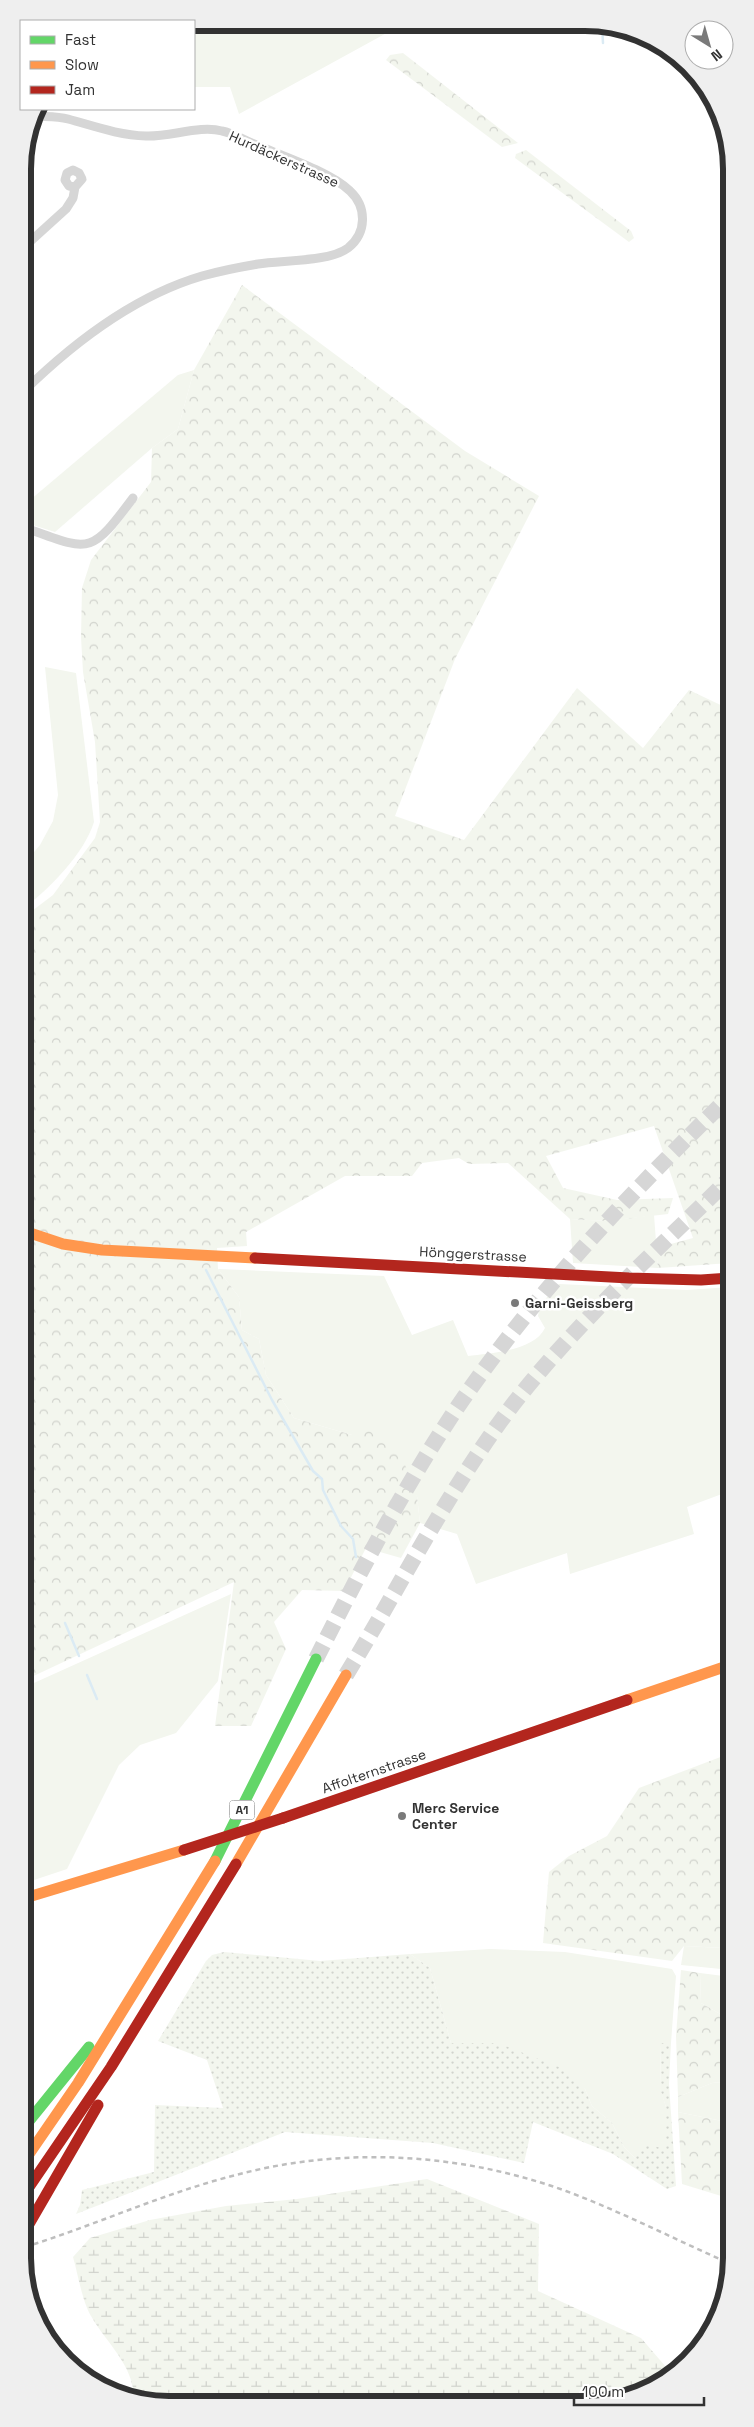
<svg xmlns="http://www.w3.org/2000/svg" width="754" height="2427" font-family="'Space Grotesk',sans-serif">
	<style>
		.grass { fill: #f3f6ee }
		.forest { fill: url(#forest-crowns) }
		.wetland { fill: url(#wetland-marsh) }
		.park { fill: url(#park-dots) }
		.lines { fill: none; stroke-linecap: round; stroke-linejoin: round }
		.stream { stroke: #dbebf4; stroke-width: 2.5 }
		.highway-tunnel { stroke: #d6d6d6; stroke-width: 16; stroke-dasharray: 16 8; stroke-linecap: butt }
		.street { stroke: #d6d6d6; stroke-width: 9 }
		.fast { stroke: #63d668; stroke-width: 11 }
		.slow { stroke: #ff974d; stroke-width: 11 }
		.jam { stroke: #b3261e; stroke-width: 11 }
		.rail { stroke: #bebebe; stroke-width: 2.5; stroke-dasharray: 5 4; stroke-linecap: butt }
		.jam-bridge { stroke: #b3261e; stroke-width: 11 }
		.poi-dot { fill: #7a7a7a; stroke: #fff; stroke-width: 2 }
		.labels { text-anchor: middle; stroke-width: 5; stroke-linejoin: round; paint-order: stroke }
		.shield { fill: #fff; stroke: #707070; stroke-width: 1 }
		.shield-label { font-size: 12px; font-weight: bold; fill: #323232 }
		.street-label { font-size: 14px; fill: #323232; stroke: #fff }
		.poi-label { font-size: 14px; font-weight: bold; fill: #323232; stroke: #fff; text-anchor: start }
		.rim { fill: none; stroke: #323232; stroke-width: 6 }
	</style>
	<defs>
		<pattern id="forest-crowns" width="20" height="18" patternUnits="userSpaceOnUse" patternTransform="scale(1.25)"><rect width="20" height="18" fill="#f3f6ee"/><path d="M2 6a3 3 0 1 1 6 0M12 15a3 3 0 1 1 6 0" fill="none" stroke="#d1d3cd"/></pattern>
		<pattern id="wetland-marsh" width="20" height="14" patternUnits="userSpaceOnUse" patternTransform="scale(1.25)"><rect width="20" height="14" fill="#f3f6ee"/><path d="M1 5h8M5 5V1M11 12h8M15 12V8" fill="none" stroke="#d1d3cd"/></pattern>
		<pattern id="park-dots" width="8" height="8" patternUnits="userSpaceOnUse" patternTransform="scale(1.25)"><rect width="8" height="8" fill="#f3f6ee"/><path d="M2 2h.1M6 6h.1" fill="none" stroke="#d1d3cd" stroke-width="1.8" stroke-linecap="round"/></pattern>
	</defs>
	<rect width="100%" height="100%" fill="#fff"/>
	<g class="grass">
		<polygon points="194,23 403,24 239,114 230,87 194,87"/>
		<polygon points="194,370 178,429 152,448 55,532 23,522 23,506 178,375"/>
		<path d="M 45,667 L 76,673 L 94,822 C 84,854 50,888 24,908 L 24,864 L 40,845 L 53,821 L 58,795 Z"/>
		<polygon points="654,1215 658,1268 573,1263 570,1219 607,1221"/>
		<path d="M 218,1269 L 384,1276 L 412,1335 L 453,1320 L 468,1356 C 491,1353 534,1351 545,1328 L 538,1316 L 540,1305 L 559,1284 L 687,1290 L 730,1287 L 730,1491 L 687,1507 L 694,1534 L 570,1574 L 567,1553 L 476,1584 L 457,1534 L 420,1523 L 417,1496 L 352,1435 L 294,1418 L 266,1375 L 259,1339 L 242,1330 L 239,1297 Z"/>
		<polygon points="231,1594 218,1681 176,1733 140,1745 119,1765 67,1869 25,1883 25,1687"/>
		<polygon points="731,1945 731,1970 681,1965 684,1946 723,1948"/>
		<polygon points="490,1949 565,1952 672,1969 676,1976 671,2043 661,2043 660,2088 666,2107 666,2150 635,2158 624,2147 612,2123 592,2106 585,2089 451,2043 430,1968 410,1954"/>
		<polygon points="700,1973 731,1977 731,2020 701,2003"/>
		<polygon points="731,2081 731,2116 727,2122 678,2112 678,2097 712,2083"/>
	</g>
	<g class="forest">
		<polygon points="403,53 518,143 502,147 386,60 390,55"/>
		<polygon points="526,150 631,231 634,238 629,242 515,158 516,154"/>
		<polygon points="242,285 465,451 539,496 455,659 395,816 464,840 577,688 643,748 689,690 729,709 730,1263 658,1268 656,1248 693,1238 654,1126 546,1156 563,1188 617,1200 673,1198 668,1214 607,1221 570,1219 508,1163 469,1164 459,1158 422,1163 412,1176 345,1176 246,1232 247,1246 217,1248 218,1269 239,1297 242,1330 259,1339 266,1375 294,1418 352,1435 367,1426 399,1449 417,1496 420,1523 401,1558 366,1548 344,1591 302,1590 274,1622 286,1649 251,1726 215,1726 234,1582 25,1680 24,917 53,895 95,838 100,822 95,742 83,672 81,637 82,588 91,560 151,482 152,448 178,429 194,370"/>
		<polygon points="731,1753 731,1945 723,1948 684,1946 672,1961 543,1943 549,1872 569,1856 607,1836 639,1788"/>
		<polygon points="681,1970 700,1973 701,2003 731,2020 731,2081 712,2083 678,2097 676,2036"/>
		<polygon points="678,2112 727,2122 731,2116 731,2199 682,2184"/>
	</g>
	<path class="wetland" d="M 427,2179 L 539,2224 L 538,2291 L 641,2338 L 672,2374 L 658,2385 L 613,2402 L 141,2402 L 134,2399 C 134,2365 107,2344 91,2316 C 82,2301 78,2274 73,2257 L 90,2238 L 150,2220 L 226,2206 L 297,2199 Z"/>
	<polygon class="park" points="224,1952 320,1961 410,1954 430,1968 451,2043 498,2043 559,2067 585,2089 592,2106 612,2123 624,2147 635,2158 646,2143 666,2150 666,2107 660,2089 661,2043 671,2043 669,2084 676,2186 667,2189 613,2154 533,2122 524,2163 433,2143 285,2132 76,2214 80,2205 82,2190 154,2172 155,2105 223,2108 207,2060 158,2041 206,1961 212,1955"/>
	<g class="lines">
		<g class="stream">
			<polyline points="602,25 603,43"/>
			<polyline points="206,1270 272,1400 313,1471 322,1479 323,1490 341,1526 353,1539 356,1557"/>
			<polyline points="65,1623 79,1656"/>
			<polyline points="87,1675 97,1699"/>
		</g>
		<g class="highway-tunnel">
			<path d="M 316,1659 C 361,1570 406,1482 463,1399 C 540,1288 633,1190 730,1096"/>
			<path d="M 346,1675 C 402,1583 455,1477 522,1393 C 585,1315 659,1248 730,1178"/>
		</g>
		<g class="street">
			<polyline points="23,248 66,209 73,198 75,187 82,179 79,173 73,170 67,173 65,180 69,186 75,187"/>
			<path d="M 23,392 C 73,343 134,296 202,276 C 220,271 240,267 258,264 C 282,260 329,262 348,248 C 367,233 367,207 350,191 C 331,172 280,155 254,144 C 244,140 233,133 222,131 C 200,125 170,137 146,136 C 118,135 94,126 68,119 C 57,116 44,117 33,116"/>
			<path d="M 23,527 C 90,551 89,557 133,498"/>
		</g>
		<g class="fast">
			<polyline points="215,1861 316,1659"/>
			<polyline points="25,2126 89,2047"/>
		</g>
		<g class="slow">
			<polyline points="24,1231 63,1244 102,1250 255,1258"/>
			<polyline points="627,1700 730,1665"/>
			<polyline points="236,1864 346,1675"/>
			<polyline points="25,1898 184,1850"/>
			<polyline points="25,2160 78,2083 215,1861"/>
		</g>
		<g class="jam">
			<polyline points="255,1258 629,1278 701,1280 730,1278"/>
			<polyline points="283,1818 627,1700"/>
			<polyline points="25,2193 111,2067 236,1864"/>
			<polyline points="25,2231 98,2105"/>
		</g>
		<path class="rail" d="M 25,2247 C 96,2225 164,2193 236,2175 C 344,2146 461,2153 566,2191 C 622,2212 676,2240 731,2264"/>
		<polyline class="jam-bridge" points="184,1850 283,1818"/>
	</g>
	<g class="poi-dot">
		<circle cx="515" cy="1303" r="5"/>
		<circle cx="402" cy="1816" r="5"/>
	</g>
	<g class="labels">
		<rect class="shield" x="229.5" y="1800.5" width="25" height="19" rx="4"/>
		<g class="shield-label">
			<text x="242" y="1814">A1</text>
		</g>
		<g class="street-label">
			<text transform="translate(284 159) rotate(24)" y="5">Hurdäckerstrasse</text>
			<text transform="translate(473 1254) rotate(3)" y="5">Hönggerstrasse</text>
			<text transform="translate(374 1771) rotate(-19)" y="5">Affolternstrasse</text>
		</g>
		<g class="poi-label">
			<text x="525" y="1308">Garni-Geissberg</text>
			<text x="412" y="1813">Merc Service<tspan x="412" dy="16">Center</tspan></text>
		</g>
	</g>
	<path d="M0 0H754V2427H0ZM169 31H585A138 138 0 0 1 723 169V2258A138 138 0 0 1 585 2396H169A138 138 0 0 1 31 2258V169A138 138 0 0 1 169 31Z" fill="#efefef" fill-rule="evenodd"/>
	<path class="rim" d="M169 31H585A138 138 0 0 1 723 169V2258A138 138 0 0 1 585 2396H169A138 138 0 0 1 31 2258V169A138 138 0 0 1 169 31Z"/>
	<rect x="20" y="20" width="175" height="90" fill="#ffffff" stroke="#adadad"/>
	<rect x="30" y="36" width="25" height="8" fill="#63d668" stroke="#adadad"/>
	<text x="65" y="45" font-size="15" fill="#323232">Fast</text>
	<rect x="30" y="61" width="25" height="8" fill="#ff974d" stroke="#adadad"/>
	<text x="65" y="70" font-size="15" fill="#323232">Slow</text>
	<rect x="30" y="86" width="25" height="8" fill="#b3261e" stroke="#adadad"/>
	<text x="65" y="95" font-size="15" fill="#323232">Jam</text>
	<g transform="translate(709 45) rotate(143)"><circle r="24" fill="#ffffff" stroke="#adadad"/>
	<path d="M0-4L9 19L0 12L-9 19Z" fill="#7a7a7a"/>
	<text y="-8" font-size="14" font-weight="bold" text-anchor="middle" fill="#323232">N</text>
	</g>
	<path d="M574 2397v8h130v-8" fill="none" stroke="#323232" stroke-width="2.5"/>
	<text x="582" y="2397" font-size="15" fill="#323232" stroke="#ffffff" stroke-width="4" paint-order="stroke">100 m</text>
</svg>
